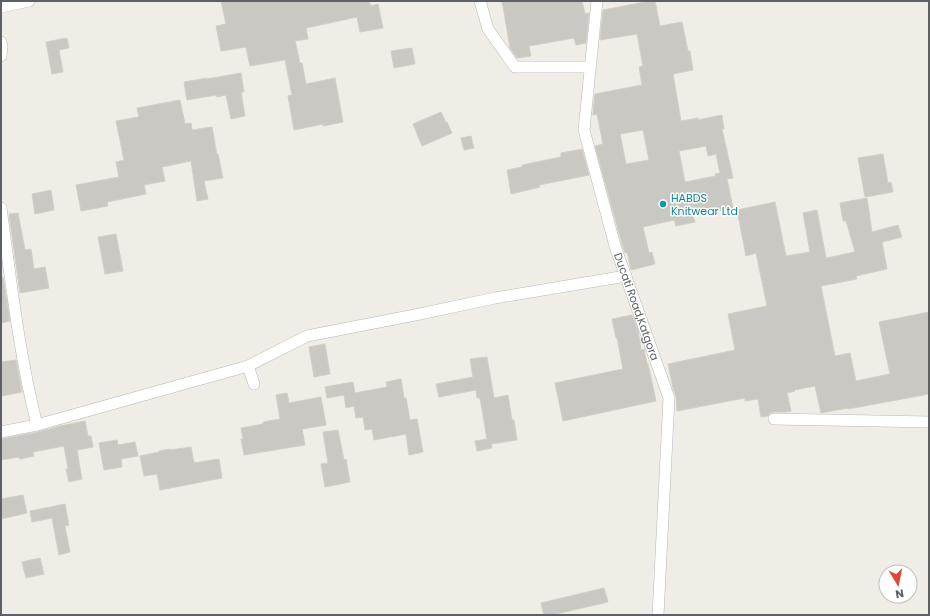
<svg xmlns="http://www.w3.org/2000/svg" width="930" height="616" font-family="Poppins,sans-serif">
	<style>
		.building { fill: #cac8c2; stroke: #d3cfc4; fill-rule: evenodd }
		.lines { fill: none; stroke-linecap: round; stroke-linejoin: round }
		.minor-casing { stroke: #b6b8bc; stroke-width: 12 }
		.minor { stroke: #fff; stroke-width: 11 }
		.culture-dot { fill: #0f9aa8; stroke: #fff; stroke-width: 1.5 }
		.labels { text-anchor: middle; stroke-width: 3; stroke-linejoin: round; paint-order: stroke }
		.culture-label { font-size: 11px; fill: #0d838f; stroke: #fff; text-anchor: start }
		.street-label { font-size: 11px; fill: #5d6165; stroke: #fff }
	</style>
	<rect width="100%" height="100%" fill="#efede5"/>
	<g class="building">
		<polygon points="221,1 369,1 371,6 378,4 383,28 360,32 357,17 306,28 308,39 295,41 300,63 302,63 306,84 335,78 343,122 323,126 323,124 294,130 288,96 292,95 285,60 250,66 246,47 221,51 216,26 226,24"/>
		<polygon points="502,1 582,1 585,14 589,13 586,43 576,45 574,38 529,46 531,56 517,58 510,48"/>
		<path d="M 650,1 L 655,1 L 660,26 L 682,22 L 688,51 L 690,51 L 693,70 L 673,74 L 681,121 L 698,118 L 698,120 L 722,115 L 724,129 L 722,129 L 733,178 L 727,179 L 733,208 L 693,216 L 695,222 L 676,226 L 674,220 L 643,227 L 649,253 L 652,252 L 655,264 L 631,270 L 627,252 L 625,253 L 622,244 L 595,146 L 603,144 L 597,114 L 593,115 L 593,112 L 595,94 L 642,85 L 639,67 L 643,66 L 637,34 L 600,40 L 603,10 ZM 643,130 L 649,160 L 626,164 L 620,134 ZM 706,146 L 708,156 L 716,154 L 720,173 L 715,174 L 716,176 L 685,182 L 679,151 Z"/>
		<polygon points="67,38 69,48 59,50 63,72 52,74 46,42"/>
		<polygon points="412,48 415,64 394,68 391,51"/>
		<polygon points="241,73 244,92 241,92 245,116 231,119 226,95 217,97 216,95 187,100 184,82 207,78 207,79"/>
		<polygon points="180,100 185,124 191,123 192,130 212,127 217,155 218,154 223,178 204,181 208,199 197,201 191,161 162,167 165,181 144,185 146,194 107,202 108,206 81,211 76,185 119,177 116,162 124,160 116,121 139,117 137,108"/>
		<polygon points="441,112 446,123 447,122 452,133 422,146 413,124"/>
		<polygon points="471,136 474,148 464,150 461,138"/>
		<polygon points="582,149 589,175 539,185 540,187 511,194 507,170 522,167 522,165 561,157 561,153"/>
		<polygon points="883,154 888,183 891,182 893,192 865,197 858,158"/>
		<polygon points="51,190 54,210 35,214 32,194"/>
		<polygon points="867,198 872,232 898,225 902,237 882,242 887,269 856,276 857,279 821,286 835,356 850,353 856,381 890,374 879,322 929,312 929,394 848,409 848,408 821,413 815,386 794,390 795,391 787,393 791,411 786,412 774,412 770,413 768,416 761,417 758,399 745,401 745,398 677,411 676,396 673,388 668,364 735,350 728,314 767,306 756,253 746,256 737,210 775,202 786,256 810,252 803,213 817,210 826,258 855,252 846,221 843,221 840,203"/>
		<polygon points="18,213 25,250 31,249 34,269 45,267 49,288 20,293 9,214"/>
		<polygon points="116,234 123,271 105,274 98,237"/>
		<polygon points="1,277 3,277 10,321 1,323"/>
		<polygon points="632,315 638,330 641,350 644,349 647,364 648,364 656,401 563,421 555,383 623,369 617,338 616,338 612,319"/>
		<polygon points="325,344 330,374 314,377 309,347"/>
		<polygon points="487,357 494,398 508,395 512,420 514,420 517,440 491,444 492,448 477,451 475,441 487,439 480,398 477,398 476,390 439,397 436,384 473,377 470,359"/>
		<polygon points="16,360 22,392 2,396 1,391 1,362"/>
		<polygon points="401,379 404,398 406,398 410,420 417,419 423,452 409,455 406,434 374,440 372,429 365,430 363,417 356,418 354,406 346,408 344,395 327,398 325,387 353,382 355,393 387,387 386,382"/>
		<polygon points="287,393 289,403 321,397 326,425 302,429 305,445 244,455 241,439 243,439 241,428 263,424 263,422 280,419 276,395"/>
		<polygon points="85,421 88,436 91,436 93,447 77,450 82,479 69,482 66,469 68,469 64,446 33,452 34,456 20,459 19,457 1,460 1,439 38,432 60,426"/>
		<polygon points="338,430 344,460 346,459 350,482 325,487 321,464 328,463 323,432"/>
		<polygon points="117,440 118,445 135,442 138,456 121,459 122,467 104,470 99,443"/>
		<polygon points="191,447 194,463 219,459 222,478 160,490 157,474 144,476 140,456 159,452 159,451 171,449 171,450"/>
		<polygon points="23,495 27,513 1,519 1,499"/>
		<polygon points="65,504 69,525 65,526 70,552 59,555 52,518 32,522 30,511"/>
		<polygon points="40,558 44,574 26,578 22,562"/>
		<polygon points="604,588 608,602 552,615 544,615 541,603"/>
	</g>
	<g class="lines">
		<defs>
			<g id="minor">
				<polyline points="480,1 488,29 515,67 590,67"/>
				<path id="s1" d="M 597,1 L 584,130 L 615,246 L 669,398 L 658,615"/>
				<polyline points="1,7 29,1"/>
				<polyline points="1,42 2,47 1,56"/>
				<path d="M 1,208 C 11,281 19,354 37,425"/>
				<polyline points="248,366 307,336 415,315 495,298 626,276"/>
				<polyline points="774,419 929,422"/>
				<polyline points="1,432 37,425 248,366 254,384"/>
			</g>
		</defs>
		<use href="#minor" class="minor-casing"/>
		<use href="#minor" class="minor"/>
	</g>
	<circle class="culture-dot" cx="663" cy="204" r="4"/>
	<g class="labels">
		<g class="culture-label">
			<text x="671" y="202">HABDS<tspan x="671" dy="13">Knitwear Ltd</tspan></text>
		</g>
		<g class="street-label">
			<text dy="4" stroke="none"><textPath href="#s1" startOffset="314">Ducati Road,Katgora</textPath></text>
		</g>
	</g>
	<rect width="930" height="616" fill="none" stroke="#5d6165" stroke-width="4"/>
	<g transform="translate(898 584) rotate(170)"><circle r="19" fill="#ffffff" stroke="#bec0c1"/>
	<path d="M0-3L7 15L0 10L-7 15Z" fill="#e34537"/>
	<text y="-6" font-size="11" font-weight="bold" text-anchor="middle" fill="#5d6165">N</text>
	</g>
</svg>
